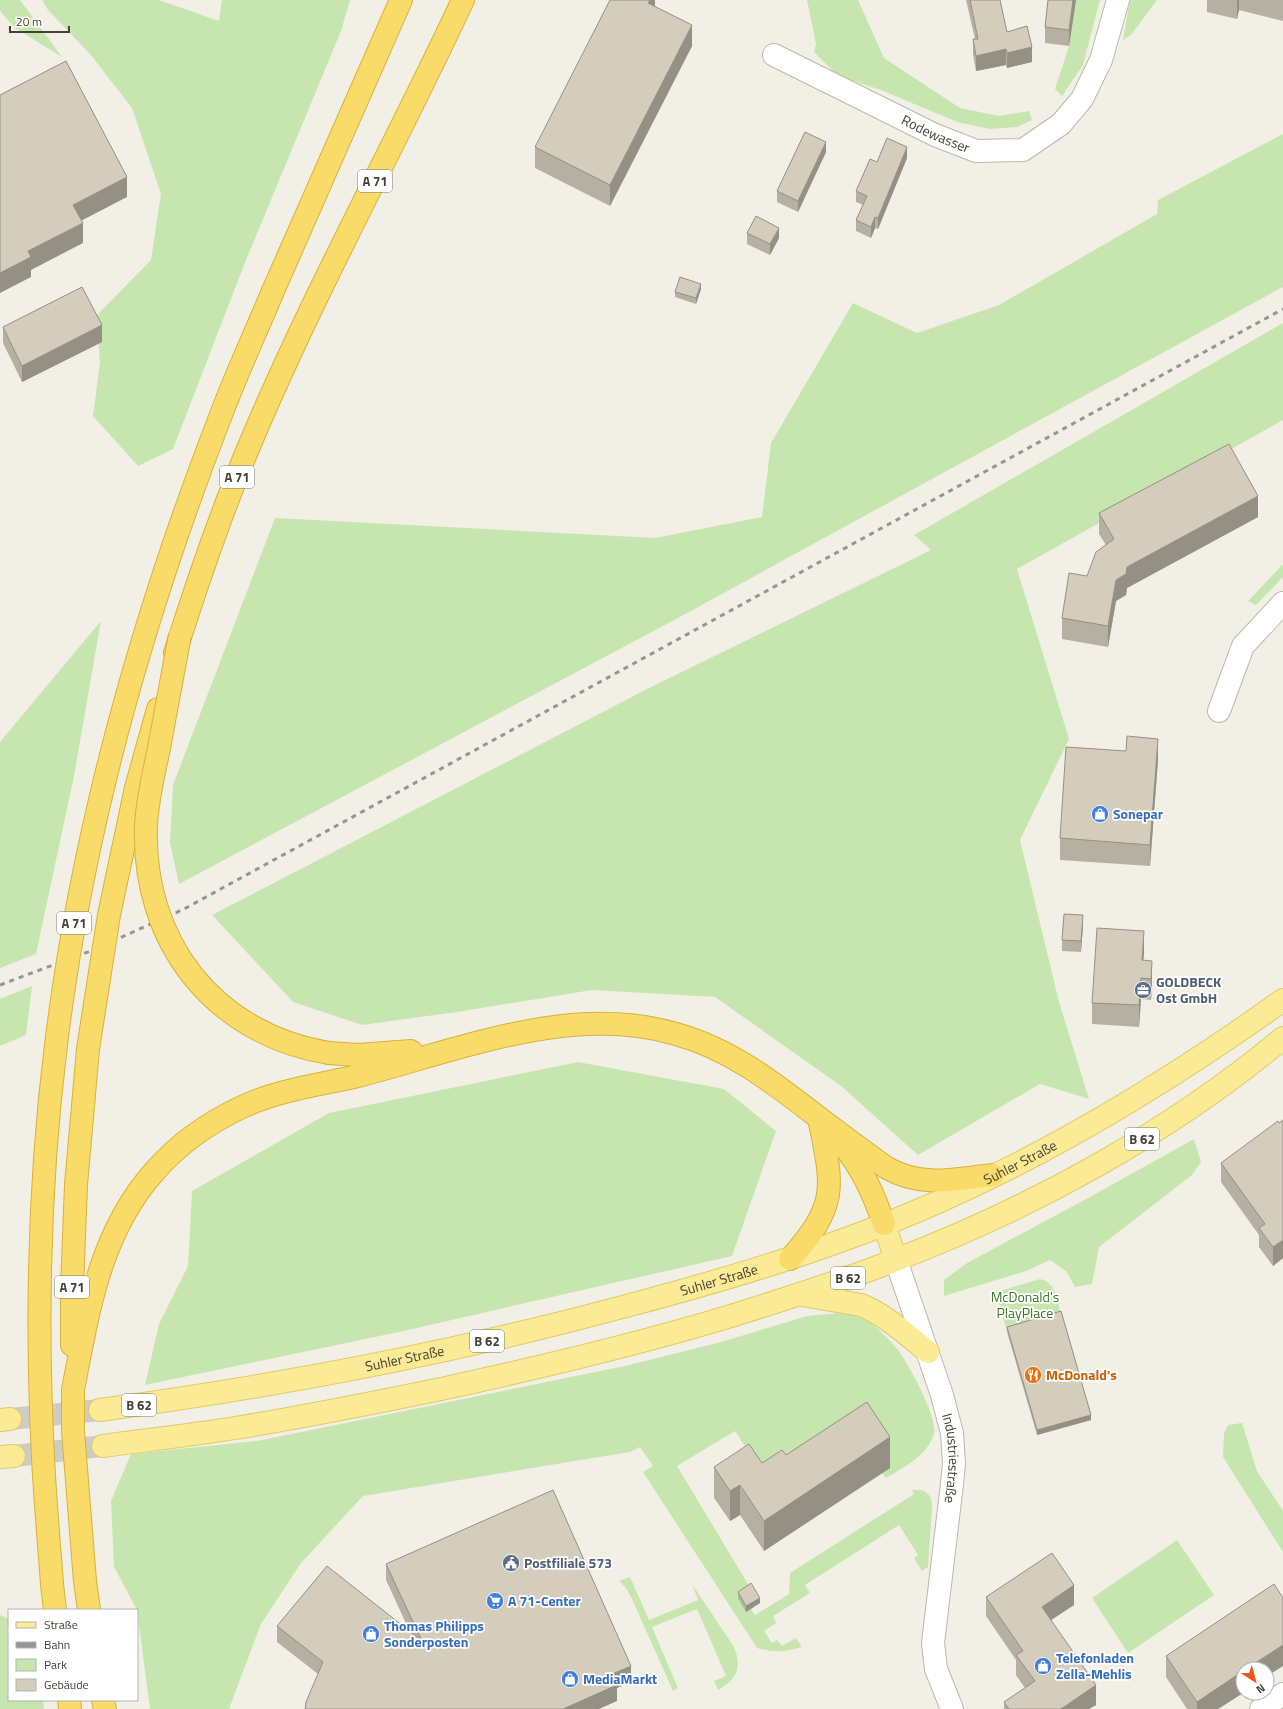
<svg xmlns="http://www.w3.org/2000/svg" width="1283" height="1709" font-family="'Titillium Web',sans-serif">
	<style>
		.green { fill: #c7e6af }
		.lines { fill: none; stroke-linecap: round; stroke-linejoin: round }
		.major-tunnel { stroke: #cfcdc3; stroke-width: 22; stroke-dasharray: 22 11; stroke-linecap: butt }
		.minor-casing { stroke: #bdb9a9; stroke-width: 24 }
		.major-casing { stroke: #e0ca66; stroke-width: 24 }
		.highway-casing { stroke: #d8b13a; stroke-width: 24 }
		.minor { stroke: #fff; stroke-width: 22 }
		.major { stroke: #fbeb96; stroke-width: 22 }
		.highway { stroke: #f9db6a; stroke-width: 22 }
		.rail { stroke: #959595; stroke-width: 3; stroke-dasharray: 5 5; stroke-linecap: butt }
		.highway-bridge-casing { stroke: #d8b13a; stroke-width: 24; stroke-linecap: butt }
		.highway-bridge { stroke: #f9db6a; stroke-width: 22 }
		.wall { fill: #b6b0a2 }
		.shaded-wall { fill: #949084 }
		.building { fill: #d4cdbc; stroke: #949084 }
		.labels { text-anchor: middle; stroke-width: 3.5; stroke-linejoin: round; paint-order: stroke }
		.shield { fill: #fff; stroke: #7d7a72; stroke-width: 1 }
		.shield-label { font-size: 13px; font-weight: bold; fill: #454135 }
		.street-label { font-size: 14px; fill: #454135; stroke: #fff }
		.shop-label { font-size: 14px; font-weight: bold; fill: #366cbe; stroke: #fff; text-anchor: start }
		.service-label { font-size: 14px; font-weight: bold; fill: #4e5e75; stroke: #fff; text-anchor: start }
		.park-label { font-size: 14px; fill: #3e752a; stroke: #fff }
		.food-label { font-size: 14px; font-weight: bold; fill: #c56008; stroke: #fff; text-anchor: start }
	</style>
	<rect width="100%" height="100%" fill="#f2f0e6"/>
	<g class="green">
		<polygon points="0,0 20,0 62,57 15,28 0,11"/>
		<polygon points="42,0 159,0 219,21 222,0 350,0 341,31 246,260 173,449 138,466 93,416 100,362 96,316 151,260 161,194 132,108 90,54 48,10"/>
		<polygon points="807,0 858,0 884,58 960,108 999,116 1029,111 1032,120 1017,127 990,129 957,122 881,90 844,78 832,70 814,52 816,44"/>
		<polygon points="1076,0 1100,0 1083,65 1062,96 1055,89 1069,46"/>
		<polygon points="1130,0 1157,0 1131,35 1123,40"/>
		<polygon points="1283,134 1283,287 678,618 179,884 170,843 173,785 275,518 655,538 762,517 771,443 853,303 917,333 999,305 1157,214 1158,200"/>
		<polygon points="1283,323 1283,420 1017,569 1069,739 1020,840 1059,1002 1089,1099 1040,1084 918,1155 841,1086 715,997 592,990 457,1012 362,1025 293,1002 212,915 649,688 931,550 914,535"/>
		<polygon points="1283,564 1283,577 1256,605 1248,601"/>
		<polygon points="101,621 74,776 36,954 0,968 0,742"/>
		<polygon points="32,986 26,1035 0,1046 0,999"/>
		<polygon points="578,1062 724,1089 776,1131 732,1256 399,1332 145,1385 159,1324 188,1266 192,1191 329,1113"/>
		<polygon points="1194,1139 1201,1162 1192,1175 1099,1247 1092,1284 1075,1287 1066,1271 1050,1260 1026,1271 944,1296 944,1280 967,1263 1088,1198"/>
		<path d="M 1040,1279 C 1057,1283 1058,1302 1061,1317 L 1007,1332 L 996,1292 Z"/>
		<path d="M 840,1313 C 848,1314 860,1315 867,1320 C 877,1327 890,1340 898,1350 C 908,1363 938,1418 934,1433 C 928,1456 904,1467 886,1478 L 882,1473 L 786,1486 L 753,1459 L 735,1431 L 677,1466 L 751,1589 L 746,1611 L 751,1609 L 755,1615 L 789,1594 L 790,1573 L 914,1494 L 912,1490 C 926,1488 933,1495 932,1508 L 928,1567 L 922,1571 L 914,1558 L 918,1555 L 899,1525 L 805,1585 L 810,1593 L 773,1616 L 776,1623 L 764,1631 L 772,1643 L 777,1640 L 782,1646 L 796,1638 L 802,1647 C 785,1652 774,1653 757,1648 L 643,1472 L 653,1466 L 640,1447 L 630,1452 L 363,1496 L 301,1563 L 261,1624 L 229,1709 L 150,1709 L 137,1610 L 114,1567 L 111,1501 L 131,1454 L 257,1441 L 625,1366 L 721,1342 L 807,1316 Z"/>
		<polygon points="1242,1423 1257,1471 1283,1511 1283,1552 1223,1457 1224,1433 1228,1425"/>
		<polygon points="1177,1540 1214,1595 1128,1653 1092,1598"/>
		<path d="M 630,1577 L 649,1620 L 698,1600 L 692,1584 L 734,1647 C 743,1669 736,1679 718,1690 L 714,1681 L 726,1676 L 697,1609 L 652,1627 L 678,1688 L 673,1691 L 632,1599 L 626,1588 L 619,1581 Z"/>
		<polygon points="0,1615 9,1619 9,1700 43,1700 44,1709 0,1709"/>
	</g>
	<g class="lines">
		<g class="major-tunnel">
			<polyline points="10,1419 100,1410"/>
			<polyline points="14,1456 103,1446"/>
		</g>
		<defs>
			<g id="minor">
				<path id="s1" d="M 774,55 L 935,135 L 976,151 L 1023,150 L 1061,124 L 1082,99 L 1101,60 L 1118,0"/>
				<polyline points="1219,711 1243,646 1283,603"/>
				<path id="s2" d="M 896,1260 L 942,1395 L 952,1433 L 954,1463 L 952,1484 L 933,1643 L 936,1669 L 952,1709"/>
				<polyline points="1261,1709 1283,1694"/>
			</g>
			<g id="major">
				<polyline points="884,1224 896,1260"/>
				<path d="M 802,1295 L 861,1305 C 886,1315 907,1335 928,1352"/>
				<path id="s3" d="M 100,1410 C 279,1386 457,1352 630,1305 C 735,1277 839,1246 938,1202 C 1060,1148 1174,1078 1283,1000"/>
				<polyline points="0,1420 10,1419"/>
				<path d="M 103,1446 C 147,1440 191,1435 235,1428 C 304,1417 373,1403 441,1389 C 538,1368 635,1345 731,1316 C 785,1299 840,1282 893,1261 C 1032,1208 1169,1133 1283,1038"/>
				<polyline points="0,1457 14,1456"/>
			</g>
			<g id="highway">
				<polyline points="273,291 401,0"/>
				<path d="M 175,653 C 198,580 223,507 253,437 C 316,288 395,146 463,0"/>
				<polyline points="109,915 136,788 158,709"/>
				<polyline points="329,1053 358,1055 411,1051"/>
				<path d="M 841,1143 C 863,1169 873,1193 884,1224"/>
				<path d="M 790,1259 C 839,1204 833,1187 819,1118"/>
				<polyline points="72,1345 72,1288 76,1185"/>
				<path d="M 73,1390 C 88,1313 99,1234 154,1172 C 178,1144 208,1123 242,1107 C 278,1090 319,1085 358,1076 C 459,1050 571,1003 676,1034 C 731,1049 775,1084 819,1118 C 842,1135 864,1152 887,1168 C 923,1188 954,1179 993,1175"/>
				<polyline points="85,1581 89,1610"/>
				<polyline points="52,1584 55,1610"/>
				<polyline points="69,1700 70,1709"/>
				<polyline points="103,1700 105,1709"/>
			</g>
		</defs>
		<use href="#minor" class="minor-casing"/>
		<use href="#major" class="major-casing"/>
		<use href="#highway" class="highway-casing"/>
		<use href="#minor" class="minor"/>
		<use href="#major" class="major"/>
		<use href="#highway" class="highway"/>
		<polyline class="rail" points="0,985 93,950 184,909 1283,309"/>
		<defs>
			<g id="highway-bridge">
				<path d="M 180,635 C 173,672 166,710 159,748 C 154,773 147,800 146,826 C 142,941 213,1034 329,1053"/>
				<polyline points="76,1185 88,1049 109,915"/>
				<polyline points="73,1390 73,1431 85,1581"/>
				<path d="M 52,1584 C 49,1542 45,1500 43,1457 C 36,1320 39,1181 56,1045 C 82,832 142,619 219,420 C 235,377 255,334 273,291"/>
			</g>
		</defs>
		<use href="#highway-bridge" class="highway-bridge-casing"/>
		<use href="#highway-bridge" class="highway-bridge"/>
	</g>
	<g class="wall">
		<polygon points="655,0 655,6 692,46 610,206 535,168 535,147"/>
		<polygon points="966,0 1000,0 1007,32 1032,62 1007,68 1006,65 976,71 973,55 973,39 975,39"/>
		<polygon points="1048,0 1076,0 1069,46 1045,43 1045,27"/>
		<polygon points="1207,0 1283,0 1283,21 1239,10 1237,19 1207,12"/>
		<polygon points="826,152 798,212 777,202 777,191"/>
		<polygon points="907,158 878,229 875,228 871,238 856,231 856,220 863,205 856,202 856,191 877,162"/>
		<polygon points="747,233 779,238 770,255 747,244"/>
		<polygon points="701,289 696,304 675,297 675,292"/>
		<polygon points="3,327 102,342 22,382 3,343"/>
		<polygon points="1099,513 1258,517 1127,588 1126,595 1116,601 1108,647 1062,639 1062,618 1106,545 1099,534"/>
		<polygon points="1158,760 1150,866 1060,860 1060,838"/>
		<polygon points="1083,926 1081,952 1062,951 1062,940"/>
		<polygon points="1144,952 1143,960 1152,982 1151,1000 1141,999 1139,1027 1092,1024 1092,1003"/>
		<polygon points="1283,1120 1283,1258 1273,1266 1259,1247 1259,1235 1221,1182 1221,1163"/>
		<polygon points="1007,1327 1091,1420 1037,1435 1007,1332"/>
		<polygon points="786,1455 890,1468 764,1551 740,1515 730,1521 714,1498 714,1467 762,1463"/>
		<polygon points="386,1564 631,1682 617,1688 617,1701 318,1674 277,1642 277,1626 410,1632 386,1580"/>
		<polygon points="738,1592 760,1603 746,1612 738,1598"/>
		<polygon points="986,1597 1074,1605 1051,1620 1096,1705 1089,1709 1004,1709 1004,1702 1025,1688 1016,1675 1016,1660 986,1616"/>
		<polygon points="1166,1656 1243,1669 1243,1693 1218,1709 1187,1709 1166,1677"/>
	</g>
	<g class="shaded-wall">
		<polygon points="650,0 655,0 655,10 648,3"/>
		<polygon points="1073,0 1076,0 1069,46 1069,30"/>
		<polygon points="1237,0 1239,0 1239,10 1237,19"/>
		<polygon points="692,25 692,46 610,206 610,185"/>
		<polygon points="1032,47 1032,62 1007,68 1007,53"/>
		<polygon points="1006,49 1006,65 976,71 976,56"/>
		<polygon points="826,142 826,152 798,212 798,201"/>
		<polygon points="907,147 907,158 878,229 878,218"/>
		<polygon points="127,177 127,197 73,225 73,205"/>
		<polygon points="875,217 875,228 871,238 871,227"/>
		<polygon points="83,223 83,243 31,270 31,277 0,293 0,273 28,251"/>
		<polygon points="779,228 779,238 770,255 770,244"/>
		<polygon points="701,284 701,289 696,304 696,298"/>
		<polygon points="102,325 102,342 22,382 22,366"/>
		<polygon points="1258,496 1258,517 1127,588 1126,595 1116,601 1108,647 1108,626 1116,580 1127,567"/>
		<polygon points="1158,739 1158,760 1150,866 1150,845"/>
		<polygon points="1083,915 1083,926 1081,952 1081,941"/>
		<polygon points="1144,931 1144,952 1142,981 1142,960"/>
		<polygon points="1152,961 1152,982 1151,1000 1151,979"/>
		<polygon points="1141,978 1141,999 1139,1027 1139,1005"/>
		<polygon points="1283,1240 1283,1258 1273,1266 1273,1247"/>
		<polygon points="1091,1415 1091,1420 1037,1435 1037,1430"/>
		<polygon points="890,1437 890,1468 764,1551 764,1521"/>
		<polygon points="740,1485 740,1515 730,1521 730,1491"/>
		<polygon points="1074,1585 1074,1605 1042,1626 1042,1607"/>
		<polygon points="760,1598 760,1603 746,1612 746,1606"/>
		<polygon points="1283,1645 1283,1666 1267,1676 1267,1669 1246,1669"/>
		<polygon points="631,1666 631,1682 617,1688 617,1701 599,1709 563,1709 612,1674"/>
		<polygon points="1243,1671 1243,1693 1218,1709 1197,1709 1197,1702"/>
		<polygon points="1096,1685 1096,1705 1089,1709 1061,1709"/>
	</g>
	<g class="building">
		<polygon points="610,0 650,0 648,3 692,25 610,185 535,147"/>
		<polygon points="970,0 1000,0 1007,32 1027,26 1032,47 1007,53 1006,49 976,56 973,39 978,39"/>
		<polygon points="1048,0 1073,0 1069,30 1045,27"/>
		<polygon points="66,61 127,177 73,205 83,223 28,251 31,257 0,273 0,95"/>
		<polygon points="805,132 826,142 798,201 777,191"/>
		<polygon points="887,138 907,147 878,218 875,217 871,227 856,220 867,196 856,191 870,159 877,162"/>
		<polygon points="756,216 779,228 770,244 747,233"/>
		<polygon points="680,277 701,284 696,298 675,292"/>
		<polygon points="82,287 102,325 22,366 3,327"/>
		<polygon points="1229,444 1258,496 1127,567 1126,574 1116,580 1108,626 1062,618 1069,573 1087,576 1096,552 1114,539 1099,513"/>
		<polygon points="1127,736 1158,739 1150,845 1060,838 1066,747 1126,751"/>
		<polygon points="1064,914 1083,915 1081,941 1062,940"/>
		<polygon points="1097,928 1144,931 1142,960 1152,961 1151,979 1141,978 1139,1005 1092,1003"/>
		<polygon points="1283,1120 1283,1240 1273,1247 1259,1228 1265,1224 1221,1163 1278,1121 1279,1123"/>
		<polygon points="1061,1311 1091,1415 1037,1430 1007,1327"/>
		<polygon points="867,1402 890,1437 764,1521 740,1485 730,1491 714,1467 749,1444 762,1463 782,1450 786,1455"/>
		<polygon points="553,1490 631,1666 612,1674 617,1685 563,1709 305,1709 306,1702 323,1662 277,1626 327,1566 422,1641 386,1564"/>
		<polygon points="1052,1553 1074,1585 1042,1607 1096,1685 1061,1709 1009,1709 1004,1702 1035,1681 1016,1655 1023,1651 986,1597"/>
		<polygon points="751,1583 760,1598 746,1606 738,1592"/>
		<polygon points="1274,1584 1283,1598 1283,1645 1246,1669 1243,1669 1243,1671 1197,1702 1166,1656"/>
	</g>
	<defs>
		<symbol id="shop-disc" viewBox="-11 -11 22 22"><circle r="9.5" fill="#3f7fe0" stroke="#fff"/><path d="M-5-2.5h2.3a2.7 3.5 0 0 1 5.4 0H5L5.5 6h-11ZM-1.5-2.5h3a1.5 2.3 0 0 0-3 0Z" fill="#fff"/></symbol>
		<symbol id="office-disc" viewBox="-11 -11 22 22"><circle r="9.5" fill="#5c6f8a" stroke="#fff"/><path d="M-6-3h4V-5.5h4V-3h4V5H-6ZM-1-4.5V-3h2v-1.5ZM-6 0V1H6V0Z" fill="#fff"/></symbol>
		<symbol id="restaurant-disc" viewBox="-11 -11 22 22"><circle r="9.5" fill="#e8710a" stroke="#fff"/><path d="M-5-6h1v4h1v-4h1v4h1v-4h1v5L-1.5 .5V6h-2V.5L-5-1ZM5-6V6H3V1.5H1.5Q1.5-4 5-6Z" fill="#fff"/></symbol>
		<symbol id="civic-disc" viewBox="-11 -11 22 22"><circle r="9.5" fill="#5c6f8a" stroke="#fff"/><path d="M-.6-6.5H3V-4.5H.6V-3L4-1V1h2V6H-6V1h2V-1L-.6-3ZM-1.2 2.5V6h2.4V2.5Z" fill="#fff"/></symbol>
		<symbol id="supermarket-disc" viewBox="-11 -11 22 22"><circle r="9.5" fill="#3f7fe0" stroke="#fff"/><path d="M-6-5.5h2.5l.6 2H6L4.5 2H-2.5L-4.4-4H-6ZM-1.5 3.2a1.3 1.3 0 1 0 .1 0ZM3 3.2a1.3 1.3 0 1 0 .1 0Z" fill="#fff"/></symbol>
	</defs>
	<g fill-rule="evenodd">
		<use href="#shop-disc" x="1090" y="804" width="20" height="20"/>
		<use href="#office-disc" x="1133" y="980" width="20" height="20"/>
		<use href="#restaurant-disc" x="1023" y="1365" width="20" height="20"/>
		<use href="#civic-disc" x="501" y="1553" width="20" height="20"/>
		<use href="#supermarket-disc" x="485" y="1591" width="20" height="20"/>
		<use href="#shop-disc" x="361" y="1624" width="20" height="20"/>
		<use href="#shop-disc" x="1033" y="1656" width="20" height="20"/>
		<use href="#shop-disc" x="560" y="1669" width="20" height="20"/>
	</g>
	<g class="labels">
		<g class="shield">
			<rect x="358" y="170" width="34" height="22" rx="3"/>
			<rect x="220" y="466" width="34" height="22" rx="3"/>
			<rect x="57" y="912" width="34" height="22" rx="3"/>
			<rect x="1125" y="1128" width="34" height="22" rx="3"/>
			<rect x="831" y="1267" width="34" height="22" rx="3"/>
			<rect x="55" y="1276" width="34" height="22" rx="3"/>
			<rect x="470" y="1330" width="34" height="22" rx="3"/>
			<rect x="122" y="1394" width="34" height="22" rx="3"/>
		</g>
		<g class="shield-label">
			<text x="375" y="186">A 71</text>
			<text x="237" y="482">A 71</text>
			<text x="74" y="928">A 71</text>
			<text x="1142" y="1144">B 62</text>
			<text x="848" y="1283">B 62</text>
			<text x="72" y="1292">A 71</text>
			<text x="487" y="1346">B 62</text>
			<text x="139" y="1410">B 62</text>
		</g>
		<g class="street-label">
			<text dy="5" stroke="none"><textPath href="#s1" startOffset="180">Rodewasser</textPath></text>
			<text dy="5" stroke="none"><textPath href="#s3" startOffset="957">Suhler Straße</textPath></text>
			<text dy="5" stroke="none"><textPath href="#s3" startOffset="633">Suhler Straße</textPath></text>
			<text dy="5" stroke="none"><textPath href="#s3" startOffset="309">Suhler Straße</textPath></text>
			<text dy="5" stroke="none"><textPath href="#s2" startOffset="207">Industriestraße</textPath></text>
		</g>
		<g class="shop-label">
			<text x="1113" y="819">Sonepar</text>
			<text x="508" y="1606">A 71-Center</text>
			<text x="384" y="1631">Thomas Philipps<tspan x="384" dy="16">Sonderposten</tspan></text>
			<text x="1056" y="1663">Telefonladen<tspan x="1056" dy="16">Zella-Mehlis</tspan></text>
			<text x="583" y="1684">MediaMarkt</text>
		</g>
		<g class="service-label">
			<text x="1156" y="987">GOLDBECK<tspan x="1156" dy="16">Ost GmbH</tspan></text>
			<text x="524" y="1568">Postfiliale 573</text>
		</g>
		<g class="park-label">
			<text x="1025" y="1302">McDonald's<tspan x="1025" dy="16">PlayPlace</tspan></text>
		</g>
		<g class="food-label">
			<text x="1046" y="1380">McDonald's</text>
		</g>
	</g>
	<rect x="8" y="1609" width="130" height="92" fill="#ffffff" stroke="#b5b3ae"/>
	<rect x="16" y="1622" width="20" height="6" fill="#fbeb96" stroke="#b5b3ae"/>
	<text x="44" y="1629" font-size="12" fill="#454135">Straße</text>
	<rect x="16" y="1642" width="20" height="6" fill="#959595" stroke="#b5b3ae"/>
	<text x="44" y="1649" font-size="12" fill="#454135">Bahn</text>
	<rect x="16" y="1659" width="20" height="12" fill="#c7e6af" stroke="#b5b3ae"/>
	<text x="44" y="1669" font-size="12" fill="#454135">Park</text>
	<rect x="16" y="1679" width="20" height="12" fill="#d4cdbc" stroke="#b5b3ae"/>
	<text x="44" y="1689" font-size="12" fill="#454135">Gebäude</text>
	<g transform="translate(1255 1681) rotate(144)"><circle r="19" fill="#ffffff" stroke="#b5b3ae"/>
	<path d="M0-3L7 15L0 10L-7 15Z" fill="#f3561c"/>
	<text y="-6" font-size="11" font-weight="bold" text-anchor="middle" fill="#454135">N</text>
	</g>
	<path d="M10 26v6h59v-6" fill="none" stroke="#454135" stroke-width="2"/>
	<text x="16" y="26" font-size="12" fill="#454135" stroke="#ffffff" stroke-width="3" paint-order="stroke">20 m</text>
</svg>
